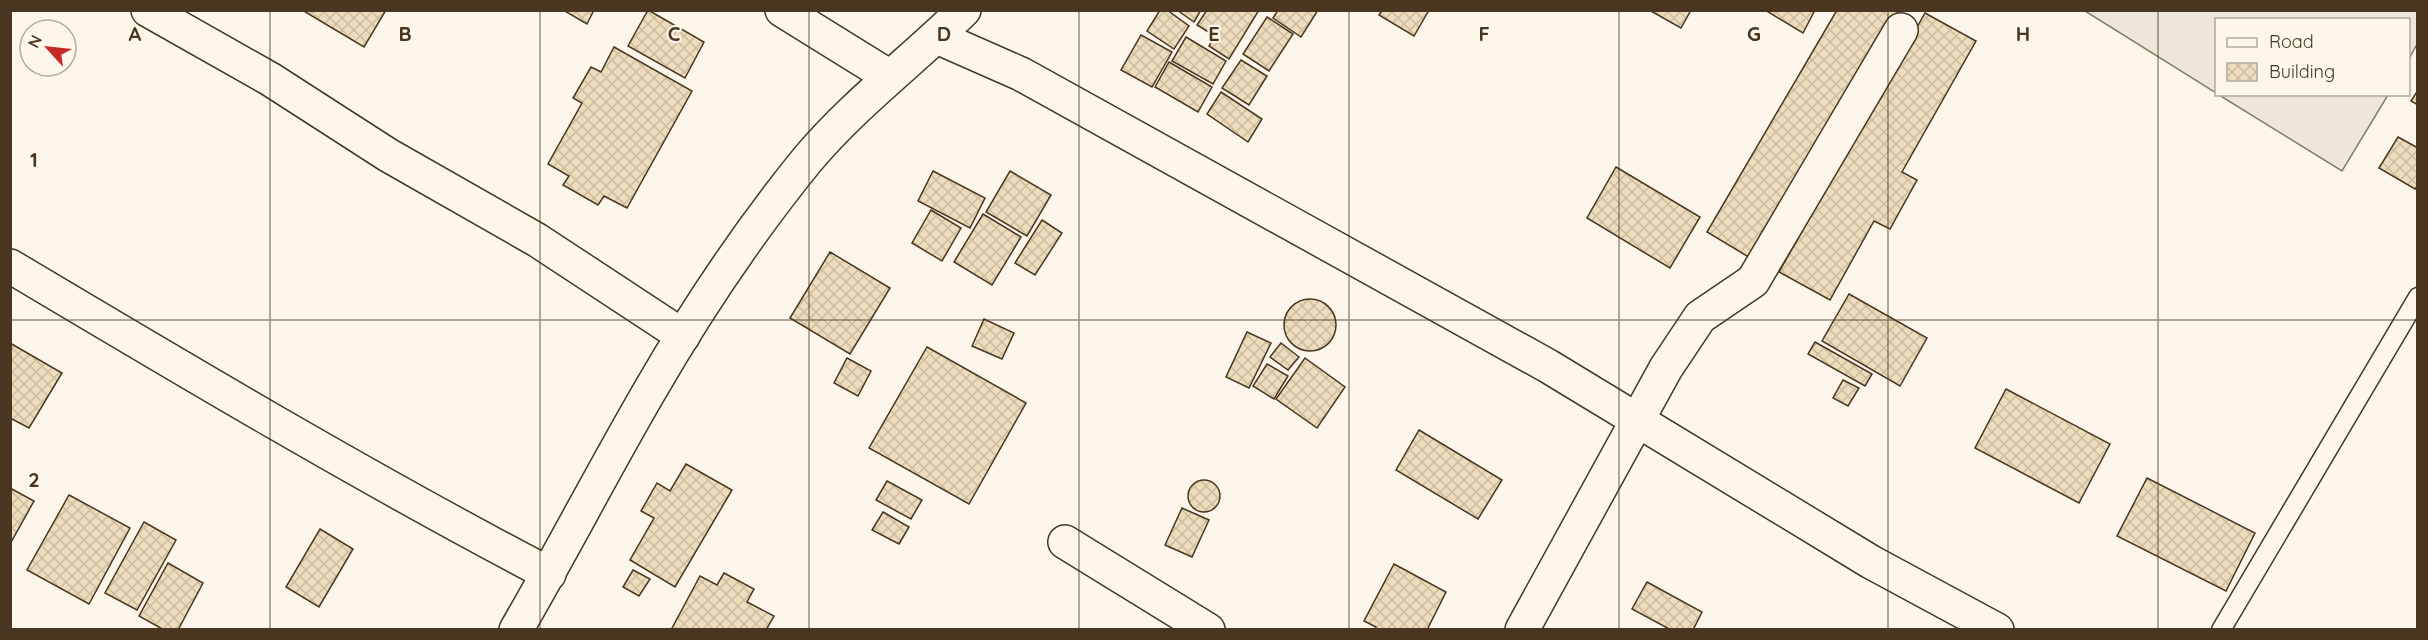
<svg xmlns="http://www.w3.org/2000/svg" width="2428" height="640" font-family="Quicksand,sans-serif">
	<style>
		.parking { fill: #ede7d9; stroke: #887966; stroke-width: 1.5 }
		.building { fill: url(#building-cross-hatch); stroke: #4a3520; stroke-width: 1.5 }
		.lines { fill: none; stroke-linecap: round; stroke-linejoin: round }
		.service-casing { stroke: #4a3520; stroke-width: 21 }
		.minor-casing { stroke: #4a3520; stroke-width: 36 }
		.service { stroke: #fbf6e9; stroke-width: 18 }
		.minor { stroke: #fbf6e9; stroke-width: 33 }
		.grid { fill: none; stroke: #4a3520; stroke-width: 1.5; stroke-opacity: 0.55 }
		.grid-label { font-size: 20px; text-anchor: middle; font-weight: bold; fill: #4a3520; stroke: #fbf6e9; stroke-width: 4.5; stroke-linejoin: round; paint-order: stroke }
	</style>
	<defs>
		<pattern id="building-cross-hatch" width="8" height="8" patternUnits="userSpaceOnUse" patternTransform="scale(1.5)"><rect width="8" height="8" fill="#ecdcbc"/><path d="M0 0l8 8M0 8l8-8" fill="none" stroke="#ccbda1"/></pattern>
	</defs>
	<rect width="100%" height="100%" fill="#fbf6e9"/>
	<g class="parking">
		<polygon points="2085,11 2417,11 2417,44 2409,59 2408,20 2216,20 2216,93"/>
		<polygon points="2219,95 2388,95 2342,171"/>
	</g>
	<g class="building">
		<polygon points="302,10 386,10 364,47"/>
		<polygon points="563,10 594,10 587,24"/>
		<polygon points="648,10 704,42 685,78 628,46"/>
		<polygon points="1160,10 1167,10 1189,26 1174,49 1147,31"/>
		<polygon points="1177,10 1201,10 1194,22"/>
		<polygon points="1207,10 1259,10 1229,59 1209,46 1215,36 1197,25"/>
		<polygon points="1278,10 1318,10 1301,37 1273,18"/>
		<polygon points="1382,10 1429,10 1414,36 1379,15"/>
		<polygon points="1649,10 1691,10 1681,28"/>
		<polygon points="1765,10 1815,10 1803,33"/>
		<polygon points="1837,10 1899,10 1752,259 1707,232"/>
		<polygon points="1925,13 1976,41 1902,172 1917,180 1890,229 1874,221 1830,300 1779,272"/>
		<polygon points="1267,17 1293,34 1269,71 1243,54"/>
		<polygon points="1141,35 1172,52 1152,87 1121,70"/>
		<polygon points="1186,37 1226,61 1213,84 1172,61"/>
		<polygon points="614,47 692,91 627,208 604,196 598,205 563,185 569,176 548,164 582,103 573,98 591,67 601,72"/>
		<polygon points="1241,60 1267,76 1249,105 1222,88"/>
		<polygon points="1169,62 1212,87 1198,112 1155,87"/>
		<polygon points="2418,90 2418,105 2411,101"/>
		<polygon points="1221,92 1262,119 1248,142 1207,114"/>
		<polygon points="2398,137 2418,148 2418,185 2415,189 2379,168"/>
		<polygon points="1616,167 1700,217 1670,268 1587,218"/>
		<polygon points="933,171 985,198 970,228 918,201"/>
		<polygon points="1010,171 1051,195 1027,236 986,212"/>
		<polygon points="931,210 961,228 942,261 912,243"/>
		<polygon points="983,214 1021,237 992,285 954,262"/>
		<polygon points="1042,220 1062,233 1035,275 1015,263"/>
		<polygon points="830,252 890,288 850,354 790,318"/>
		<polygon points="1849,294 1927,338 1900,386 1822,341"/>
		<circle cx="1310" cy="325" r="26"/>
		<polygon points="984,319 1014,333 1002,359 972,346"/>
		<polygon points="1247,332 1271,343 1249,388 1226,377"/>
		<polygon points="1815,342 1872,374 1865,386 1808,354"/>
		<polygon points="10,343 62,373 29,428 10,418"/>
		<polygon points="1281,343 1299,357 1288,370 1270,357"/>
		<polygon points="927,347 1026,403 969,504 869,448"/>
		<polygon points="847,358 871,371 858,396 834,383"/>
		<polygon points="1305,358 1345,387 1317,428 1276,399"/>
		<polygon points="1267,364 1288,376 1274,399 1253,386"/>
		<polygon points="1843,380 1859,388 1848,406 1833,398"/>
		<polygon points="2006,389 2110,444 2079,503 1975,448"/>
		<polygon points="1419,430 1502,480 1478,519 1396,470"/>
		<polygon points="686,464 732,490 675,587 630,560 654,518 641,511 657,483 670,491"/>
		<polygon points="2147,478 2255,533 2226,591 2117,536"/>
		<circle cx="1204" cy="496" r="16"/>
		<polygon points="887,481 922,500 911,519 876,500"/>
		<polygon points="10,488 34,501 10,544"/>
		<polygon points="69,495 130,528 89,604 27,570"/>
		<polygon points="1182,508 1209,520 1192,557 1165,545"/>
		<polygon points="883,512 909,527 899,544 872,530"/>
		<polygon points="144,522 176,540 137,610 105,593"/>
		<polygon points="320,529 353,549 319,607 286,587"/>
		<polygon points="168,563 203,583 178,630 164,630 139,616"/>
		<polygon points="1394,564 1446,592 1427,630 1375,630 1376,627 1364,621"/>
		<polygon points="633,570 650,579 639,596 623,587"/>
		<polygon points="724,573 754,589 747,602 774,616 766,630 671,630 700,576 717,585"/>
		<polygon points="1647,582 1702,612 1693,630 1671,630 1632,609"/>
	</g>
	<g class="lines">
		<defs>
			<polyline id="service" points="2221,630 2418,297"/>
			<g id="minor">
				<polyline points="148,10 270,79 388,155 537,240 683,336"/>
				<polyline points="782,10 890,77"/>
				<polyline points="937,37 1021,74 1548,366 1871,562 1997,630"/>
				<path d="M 10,266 C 188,372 366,478 549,574"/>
				<polyline points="1065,542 1208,630"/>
				<path d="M 516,630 C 562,551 603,471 649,392 C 694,314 750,230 807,160 C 854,104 912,61 964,10"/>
				<polyline points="1522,630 1666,368 1700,317 1753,281 1901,30"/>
			</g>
		</defs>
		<use href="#service" class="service-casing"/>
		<use href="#minor" class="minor-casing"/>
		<use href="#service" class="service"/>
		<use href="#minor" class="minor"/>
	</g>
	<path class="grid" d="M 270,10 L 270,630M 540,10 L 540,630M 809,10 L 809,630M 1079,10 L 1079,630M 1349,10 L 1349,630M 1619,10 L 1619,630M 1888,10 L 1888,630M 2158,10 L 2158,630M 10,320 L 2418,320"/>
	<g class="grid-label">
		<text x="135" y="41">A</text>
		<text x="405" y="41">B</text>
		<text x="674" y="41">C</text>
		<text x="944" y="41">D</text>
		<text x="1214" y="41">E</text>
		<text x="1484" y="41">F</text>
		<text x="1754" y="41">G</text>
		<text x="2023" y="41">H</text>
		<text x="34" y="167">1</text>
		<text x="34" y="487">2</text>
	</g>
	<rect width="2428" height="640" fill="none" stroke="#4a3520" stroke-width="24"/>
	<rect x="2215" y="18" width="195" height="78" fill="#fbf6e9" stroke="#b4a999" stroke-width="1.5"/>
	<rect x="2227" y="38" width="30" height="9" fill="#fbf6e9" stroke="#b4a999" stroke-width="1.5"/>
	<text x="2269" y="48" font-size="18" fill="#4a3520">Road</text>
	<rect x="2227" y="63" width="30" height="18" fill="url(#building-cross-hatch)" stroke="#b4a999" stroke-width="1.5"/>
	<text x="2269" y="78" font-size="18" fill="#4a3520">Building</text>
	<g transform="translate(48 48) rotate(297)"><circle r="28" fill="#fbf6e9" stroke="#b4a999" stroke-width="1.5"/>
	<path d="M0-4.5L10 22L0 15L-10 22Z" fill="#c62828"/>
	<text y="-9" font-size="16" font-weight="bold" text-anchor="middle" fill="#4a3520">N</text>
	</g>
</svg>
